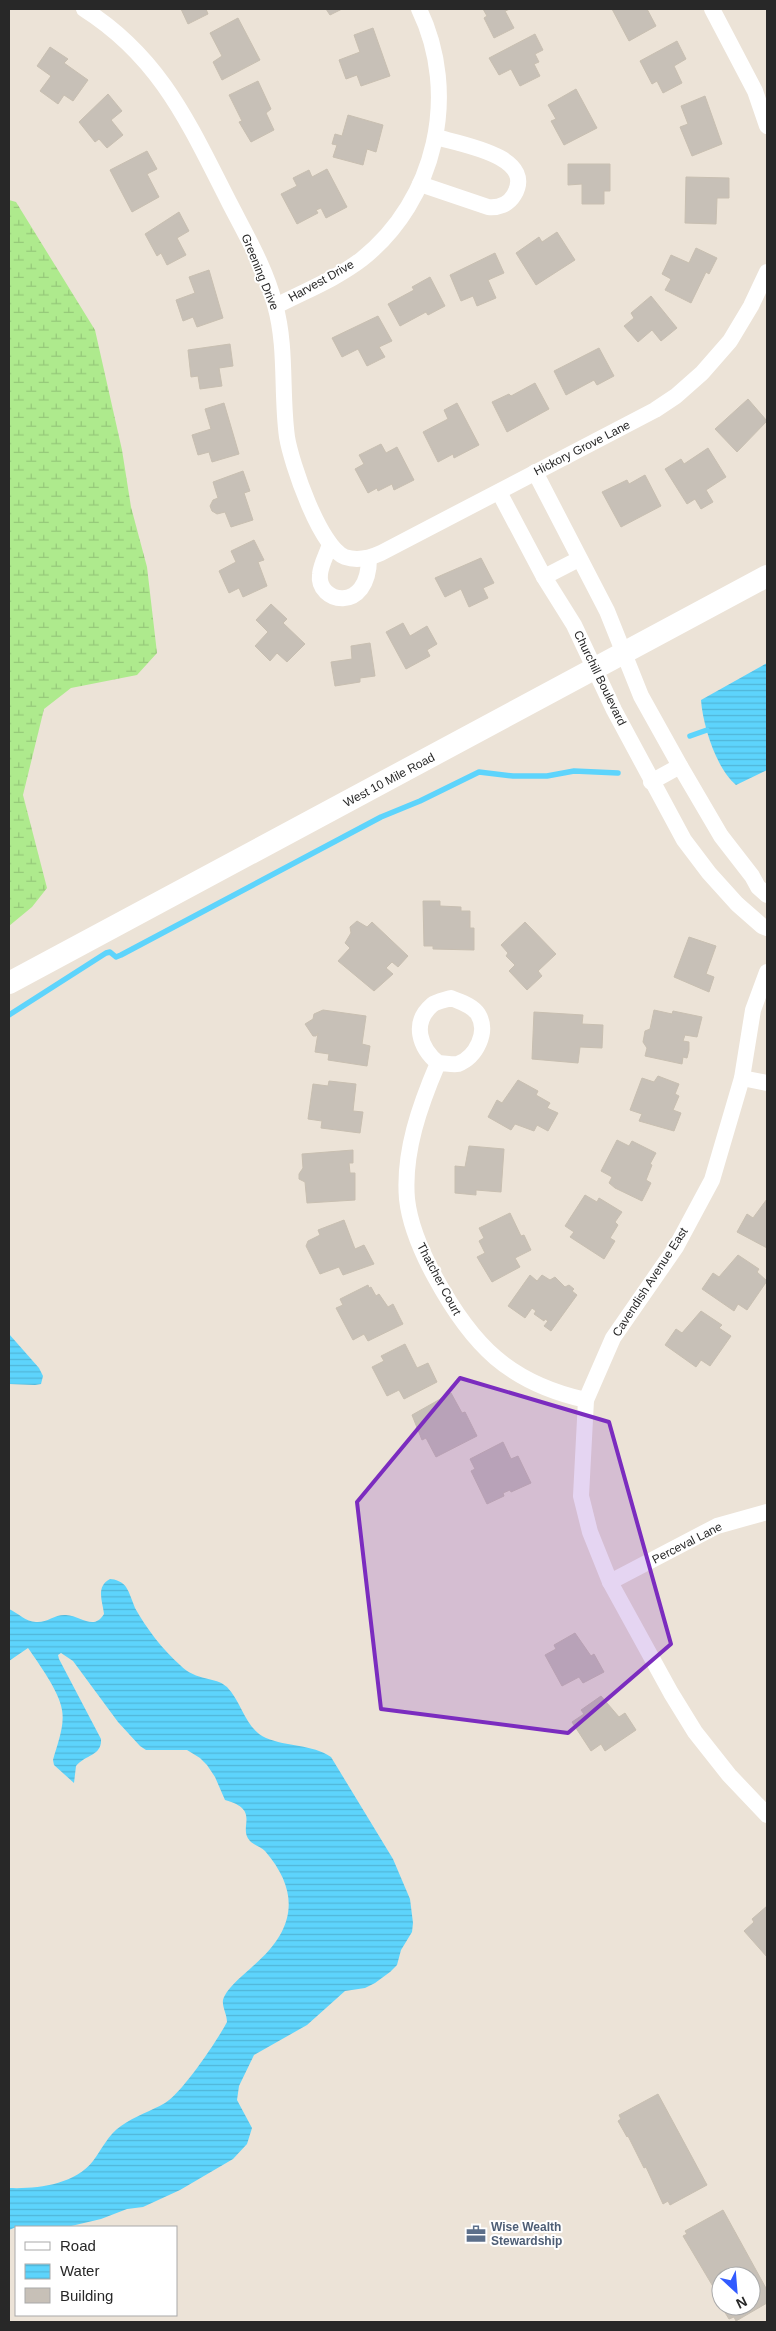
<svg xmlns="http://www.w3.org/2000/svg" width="776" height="2331" font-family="Arial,sans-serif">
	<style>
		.wetland { fill: url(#wetland-marsh) }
		.water { fill: url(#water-rules) }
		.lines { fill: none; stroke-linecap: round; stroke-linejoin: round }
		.stream { stroke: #5dd4fc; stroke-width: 5.5 }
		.building { fill: #c7c0b7; stroke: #c8bfb1 }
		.street { stroke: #fff; stroke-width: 16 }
		.secondary { stroke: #fff; stroke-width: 22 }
		.marked { fill: #7b2cbf; fill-opacity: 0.2; stroke: #7b2cbf; stroke-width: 4; stroke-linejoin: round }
		.labels { text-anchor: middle; stroke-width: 4; stroke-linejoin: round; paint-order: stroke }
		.street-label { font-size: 12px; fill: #282828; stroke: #fff }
		.service-label { font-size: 12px; font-weight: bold; fill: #4e5e75; stroke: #fff; text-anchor: start }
	</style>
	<defs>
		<pattern id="wetland-marsh" width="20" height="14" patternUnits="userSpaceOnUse" patternTransform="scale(1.25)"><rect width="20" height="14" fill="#aeea8d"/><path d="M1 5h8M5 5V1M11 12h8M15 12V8" fill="none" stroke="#96c97a"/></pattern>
		<pattern id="water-rules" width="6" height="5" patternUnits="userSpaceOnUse" patternTransform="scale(1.25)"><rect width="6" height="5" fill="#5dd4fc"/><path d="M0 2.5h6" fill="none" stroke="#51b6d8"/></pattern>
	</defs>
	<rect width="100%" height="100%" fill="#ece3d7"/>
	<polygon class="wetland" points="9,200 16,202 95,330 122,450 131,507 147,567 157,653 137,675 71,688 44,709 23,795 47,888 32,907 9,926"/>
	<g class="water">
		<path d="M 767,663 L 767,770 L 736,785 C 716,768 703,726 701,700 Z"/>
		<polygon points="9,1334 39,1368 43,1376 41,1384 35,1385 9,1384"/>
		<path d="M 110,1579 C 115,1579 123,1582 126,1587 C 130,1593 132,1601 135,1608 C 146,1628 163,1650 180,1665 C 197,1682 215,1676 227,1687 C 242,1702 245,1729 266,1738 C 287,1747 312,1744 331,1757 L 393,1859 L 410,1899 L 413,1923 L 412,1932 L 401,1950 L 397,1965 L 390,1972 L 375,1983 L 365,1988 L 345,1991 L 307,2025 L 254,2055 L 239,2086 L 237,2100 L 252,2128 L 247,2144 L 233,2159 L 180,2190 L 143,2207 L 127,2209 L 101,2219 L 67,2227 L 16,2227 L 9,2230 L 9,2188 C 37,2189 74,2185 93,2161 C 102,2149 108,2135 121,2126 C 135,2116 151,2111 165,2103 C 182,2093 217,2041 227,2022 C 227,2014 222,2007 223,2000 C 227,1987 244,1975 253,1966 C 294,1931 302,1894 265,1851 C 261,1847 254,1845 250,1841 C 237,1827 262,1810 225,1800 L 215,1777 L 207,1765 L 200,1758 L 187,1750 L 146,1750 L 140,1746 L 118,1722 L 73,1661 L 61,1653 L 58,1655 L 59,1659 L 101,1739 C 102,1756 86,1754 76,1766 L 74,1783 L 54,1765 L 53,1760 C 57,1745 65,1726 62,1710 C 59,1691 39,1664 28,1648 L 9,1661 L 9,1609 C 18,1613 26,1622 36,1622 C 47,1623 55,1614 66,1615 C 81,1616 94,1631 104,1614 C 103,1602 95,1587 110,1579 Z"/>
	</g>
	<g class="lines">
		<g class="stream">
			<polyline points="690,736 707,730"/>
			<polyline points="9,1015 106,953 110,952 116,957 121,955 381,817 420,801 479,772 513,776 547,776 574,771 618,773"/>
		</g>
	</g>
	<g class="building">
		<polygon points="181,9 206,9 208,14 188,24"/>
		<polygon points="326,9 342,9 330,15"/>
		<polygon points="483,9 510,9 505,11 514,28 494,38 484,18 487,16"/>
		<polygon points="612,9 647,9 656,26 629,41"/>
		<polygon points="238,18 260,60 222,80 213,62 222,56 210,33"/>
		<polygon points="373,28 390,76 361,86 357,75 346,79 339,60 360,52 354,35"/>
		<polygon points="535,34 543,50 535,54 539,62 534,64 540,76 520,86 511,69 499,75 489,58"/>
		<polygon points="677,41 686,59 674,66 682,83 663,93 657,81 652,84 640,61"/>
		<polygon points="50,47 68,59 64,63 88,80 73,101 64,95 58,104 40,91 51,76 37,66"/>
		<polygon points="258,81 271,109 266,113 274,130 251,142 239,122 242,121 229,95"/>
		<polygon points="576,89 597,128 564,145 551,121 556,119 548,105"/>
		<polygon points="108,94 122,111 111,120 123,135 107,148 99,139 95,142 79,122"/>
		<polygon points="705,96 722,144 692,156 680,127 688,124 681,106"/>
		<polygon points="348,115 383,125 376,152 367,149 363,165 333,157 337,145 332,144 335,134 342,136"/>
		<polygon points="147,151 157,169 147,174 159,197 132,212 110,170"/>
		<polygon points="568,164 610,164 610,191 604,191 604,204 582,204 582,184 568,185"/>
		<polygon points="327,169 347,207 326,218 321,208 316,210 318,213 297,224 281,194 297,186 293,178 309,170 312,177"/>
		<polygon points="686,177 729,178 729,198 717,198 716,224 685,223"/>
		<polygon points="179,212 189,231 177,238 186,255 167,265 161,253 157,256 145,234"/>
		<polygon points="557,232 575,260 536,285 516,253 539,237 542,242"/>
		<polygon points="696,248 717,258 709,274 706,272 691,303 665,290 671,279 662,274 671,255 689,263"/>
		<polygon points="495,253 504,273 488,280 496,298 477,306 473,296 461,301 450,275"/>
		<polygon points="209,270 223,318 197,327 193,317 183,321 176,300 195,293 189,277"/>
		<polygon points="430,277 445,306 428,315 426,312 400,326 388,304 414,290 412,287"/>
		<polygon points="651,296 677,328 661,341 652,330 638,342 624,326 634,318 631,313"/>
		<polygon points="378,316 392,341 379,347 385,357 367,366 358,349 342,357 332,338"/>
		<polygon points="230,344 233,366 219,368 222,386 200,389 198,376 191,377 188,350"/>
		<polygon points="599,348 614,376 597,385 594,380 566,395 554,371"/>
		<polygon points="535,383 549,409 507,432 492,402 509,394 511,396"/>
		<polygon points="748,399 767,421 737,452 715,429"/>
		<polygon points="224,403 239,454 212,462 209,452 198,455 192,435 211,429 205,409"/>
		<polygon points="457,403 479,445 454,458 453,454 438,462 423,432 448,419 444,410"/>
		<polygon points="381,444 386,453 397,447 414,480 394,490 392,484 378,491 377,488 368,493 355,469 364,464 359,455"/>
		<polygon points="708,448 726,477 706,490 713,502 701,509 695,499 687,504 665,469 681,459 684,464"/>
		<polygon points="243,471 250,491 244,493 253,520 231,527 225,512 217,514 212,511 210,506 213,500 218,498 213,482"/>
		<polygon points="645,475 661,506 621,527 602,492 627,480 629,484"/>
		<polygon points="254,540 264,560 258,562 267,586 243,597 239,588 229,593 219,571 236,562 231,551"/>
		<polygon points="481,558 494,583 483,588 488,598 469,607 461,589 445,597 435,578"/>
		<polygon points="271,604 287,619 283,623 305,644 287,662 277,653 270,661 255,646 268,632 256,620"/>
		<polygon points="403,623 410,636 427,626 437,644 427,650 430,656 406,669 386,632"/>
		<polygon points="370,643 375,676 360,678 360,682 335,686 331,662 352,659 351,646"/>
		<polygon points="423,901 440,901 440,906 461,907 461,911 470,911 470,928 474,928 474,950 433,949 433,946 424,946"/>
		<polygon points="357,921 367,927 372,922 408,956 398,967 392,962 386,968 393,974 374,991 338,961 350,948 345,943 351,933 350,927"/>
		<polygon points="525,922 556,954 538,971 542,976 527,990 509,971 515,965 506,956 508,953 501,945"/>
		<polygon points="689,937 716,946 706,974 714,977 709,992 674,977"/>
		<polygon points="323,1010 366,1016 362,1044 370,1046 367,1066 328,1060 329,1054 315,1052 318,1033 316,1036 313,1036 305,1024 313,1019 314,1014"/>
		<polygon points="654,1010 672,1014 673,1011 702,1017 697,1037 685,1035 683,1041 689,1042 689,1050 687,1058 683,1057 682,1064 645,1056 647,1048 643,1042 645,1031 650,1029"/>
		<polygon points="534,1012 583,1015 582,1024 603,1025 602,1048 580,1047 578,1063 532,1059"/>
		<polygon points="658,1076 679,1084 675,1094 679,1096 673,1110 681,1113 674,1131 639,1121 642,1114 630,1110 642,1078 654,1082"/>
		<polygon points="518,1080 538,1091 536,1095 550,1103 547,1108 558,1113 548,1131 537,1125 534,1131 515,1124 511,1130 488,1117 497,1100 502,1103"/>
		<polygon points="329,1081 356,1084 353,1111 363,1112 360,1133 321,1128 322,1121 308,1119 313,1084 328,1086"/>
		<polygon points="617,1140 629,1146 632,1141 656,1153 650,1164 652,1165 646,1180 651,1183 642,1201 615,1188 609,1183 612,1177 601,1171"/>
		<polygon points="469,1146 504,1149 501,1192 476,1190 476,1195 455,1193 455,1166 465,1167"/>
		<polygon points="353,1150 353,1163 349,1163 350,1173 355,1173 355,1200 307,1203 305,1182 299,1179 299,1174 303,1168 302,1154"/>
		<polygon points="585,1195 597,1202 599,1198 622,1212 615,1222 618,1225 610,1238 615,1241 604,1259 570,1237 574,1232 565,1226"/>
		<polygon points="767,1199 767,1248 737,1232 747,1214 753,1218"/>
		<polygon points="510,1213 521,1236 524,1235 531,1250 515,1258 520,1267 492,1282 477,1257 485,1253 479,1241 484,1238 479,1228"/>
		<polygon points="344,1220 355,1249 364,1245 374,1264 343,1275 339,1267 320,1274 306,1246 308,1241 320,1235 318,1230"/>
		<polygon points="738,1255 759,1269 757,1272 767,1281 747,1310 738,1304 734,1311 702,1289 713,1273 719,1277"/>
		<polygon points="530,1275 537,1281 542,1275 550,1280 555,1277 565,1287 569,1285 574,1289 572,1291 577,1295 551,1331 544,1326 548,1321 545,1319 544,1321 534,1314 536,1311 532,1308 525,1318 508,1306"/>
		<polygon points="368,1285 369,1288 371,1287 376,1296 379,1294 388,1307 393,1304 403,1324 368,1341 364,1334 353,1340 336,1308 343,1305 340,1299"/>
		<polygon points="701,1311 722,1325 719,1328 731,1336 710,1366 701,1360 696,1367 665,1345 676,1329 682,1333"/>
		<polygon points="405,1344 417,1368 428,1363 437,1382 404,1399 399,1390 387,1396 372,1367 384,1361 381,1356"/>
		<polygon points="451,1393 462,1413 465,1412 477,1436 436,1457 426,1438 422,1440 412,1415"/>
		<polygon points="503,1442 511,1459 518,1456 531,1483 511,1492 510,1490 503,1493 504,1496 487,1504 471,1471 475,1469 470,1459"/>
		<polygon points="575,1633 591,1656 594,1654 604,1672 583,1683 579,1677 562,1686 545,1655 556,1649 554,1645"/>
		<polygon points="601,1696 619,1717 625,1713 636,1730 605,1751 601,1744 591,1751 572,1722 584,1714 581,1710"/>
		<polygon points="767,1906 767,1957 744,1931 754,1922 752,1919"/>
		<polygon points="658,2094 707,2185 670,2205 668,2201 663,2204 646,2167 644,2168 628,2136 627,2137 618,2121 621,2119 619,2115"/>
		<polygon points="723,2210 767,2290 767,2303 736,2321 734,2317 729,2319 721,2306 751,2306 751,2276 721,2276 721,2300 683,2236 687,2234 685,2231"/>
	</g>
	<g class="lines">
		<g class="street">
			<path d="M 84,9 C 161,58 189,124 229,202 C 246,235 266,269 275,305 C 287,347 281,394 287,437 C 291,462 320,548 345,557 C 357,561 370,558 381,553 L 655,410 L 676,396 L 702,373 L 730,341 L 751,306 L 767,272"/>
			<polyline points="712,9 755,91 767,126"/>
			<path d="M 420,184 L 488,207 C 498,208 508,205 514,195 C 537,156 460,144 436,137"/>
			<path d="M 276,306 C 305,291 336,279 362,259 C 436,200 460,94 419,9"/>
			<polyline points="535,472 607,611 641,696 680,766 721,836 752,876 758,887 767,895"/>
			<polyline points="499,492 544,577 574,625 614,710 684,840 709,873 737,904 762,926 767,928"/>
			<path d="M 330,544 C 327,554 321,564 320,574 C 316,603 369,615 369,558"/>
			<polyline points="544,577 579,559"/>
			<polyline points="651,782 680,766"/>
			<polyline points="767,972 753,1010 742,1078 712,1180 676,1247 613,1338 586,1400 581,1496 590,1532 610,1582 671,1693 695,1732 729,1775 767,1815"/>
			<path d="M 438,1063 C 420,1048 411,1023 432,1005 C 437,1001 446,1000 451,998 C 460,1002 472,1005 478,1014 C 489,1032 476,1057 458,1064 C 453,1065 444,1063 438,1063 C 420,1105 403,1152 407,1199 C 410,1227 422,1253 435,1277 C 472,1345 509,1383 586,1400"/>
			<polyline points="742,1078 767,1083"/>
			<polyline points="610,1582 717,1526 767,1512"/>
		</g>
		<polyline class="secondary" points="9,983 767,576"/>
	</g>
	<path class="marked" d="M 460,1378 L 609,1422 L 671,1644 L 568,1733 L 381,1709 L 357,1502 Z"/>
	<defs>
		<symbol id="office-bare" viewBox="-9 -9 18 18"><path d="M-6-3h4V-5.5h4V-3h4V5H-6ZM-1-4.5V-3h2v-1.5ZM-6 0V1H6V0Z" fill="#5c6f8a" stroke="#fff" stroke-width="2.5" paint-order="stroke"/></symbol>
	</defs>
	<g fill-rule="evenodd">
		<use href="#office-bare" x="462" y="2220" width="28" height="28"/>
	</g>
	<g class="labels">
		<g class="street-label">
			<text transform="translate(260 272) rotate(68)" y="4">Greening Drive</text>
			<text transform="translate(321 281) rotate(-29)" y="4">Harvest Drive</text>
			<text transform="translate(582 448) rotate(-27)" y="4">Hickory Grove Lane</text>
			<text transform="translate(600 678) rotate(64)" y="4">Churchill Boulevard</text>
			<text transform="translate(389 780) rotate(-28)" y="4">West 10 Mile Road</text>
			<text transform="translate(439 1279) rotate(62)" y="4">Thatcher Court</text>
			<text transform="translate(650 1282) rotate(-57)" y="4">Cavendish Avenue East</text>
			<text transform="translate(687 1543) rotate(-27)" y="4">Perceval Lane</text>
		</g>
		<g class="service-label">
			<text x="491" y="2231">Wise Wealth<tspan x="491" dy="14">Stewardship</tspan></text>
		</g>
	</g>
	<rect width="776" height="2331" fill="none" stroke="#282828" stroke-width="20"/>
	<rect x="15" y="2226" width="162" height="90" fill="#ffffff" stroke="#a9a9a9"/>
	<rect x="25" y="2242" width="25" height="8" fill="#ffffff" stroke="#a9a9a9"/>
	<text x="60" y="2251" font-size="15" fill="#282828">Road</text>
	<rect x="25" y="2264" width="25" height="15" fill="url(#water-rules)" stroke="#a9a9a9"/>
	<text x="60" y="2276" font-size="15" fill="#282828">Water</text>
	<rect x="25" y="2288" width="25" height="15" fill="#c7c0b7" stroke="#a9a9a9"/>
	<text x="60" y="2301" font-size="15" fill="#282828">Building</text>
	<g transform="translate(736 2291) rotate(154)"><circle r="24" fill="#ffffff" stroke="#a9a9a9"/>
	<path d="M0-4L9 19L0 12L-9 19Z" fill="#325bff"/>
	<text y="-8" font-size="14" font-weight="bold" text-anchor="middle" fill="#282828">N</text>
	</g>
</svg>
